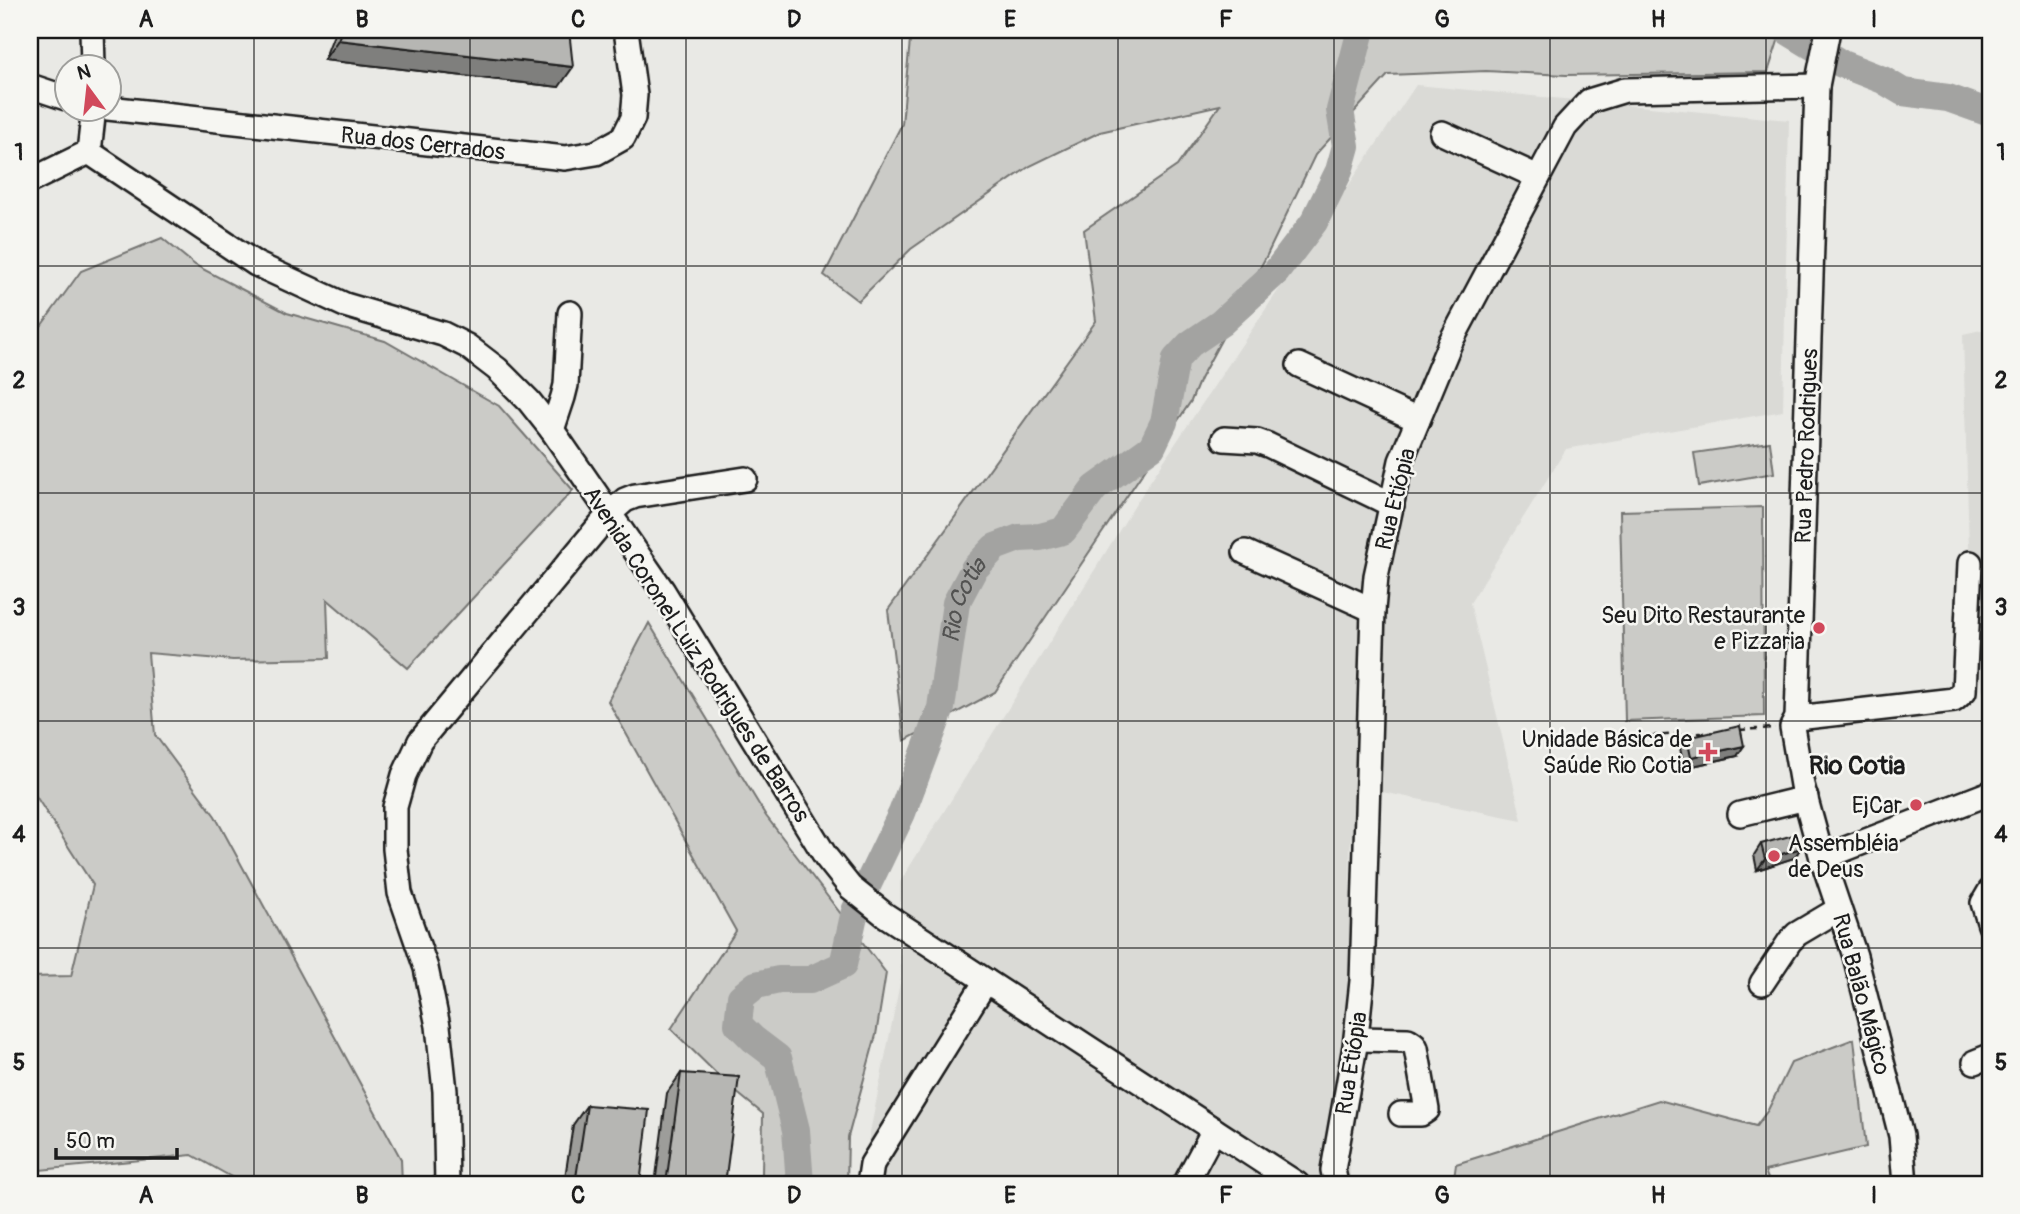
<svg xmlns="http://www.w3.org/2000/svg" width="2020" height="1214" font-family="Pangolin,sans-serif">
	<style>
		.built { fill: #dadad6 }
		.green { fill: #cbcbc7; stroke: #747472; stroke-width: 2 }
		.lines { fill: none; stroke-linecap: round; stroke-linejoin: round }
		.river { stroke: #a3a3a1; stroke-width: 28 }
		.minor-casing { stroke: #1c1c1c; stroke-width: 28 }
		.path { stroke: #1c1c1c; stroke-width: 2.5; stroke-dasharray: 7 5; stroke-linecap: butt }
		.minor { stroke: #f6f6f2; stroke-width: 23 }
		.wall { fill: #9d9d9a; stroke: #1c1c1c; stroke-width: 2 }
		.shaded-wall { fill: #7f7f7d; stroke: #1c1c1c; stroke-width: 2 }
		.building { fill: #b6b6b3; stroke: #1c1c1c; stroke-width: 2 }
		.grid { fill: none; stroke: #1c1c1c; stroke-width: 2; stroke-opacity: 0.55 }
		.poi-dot { fill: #d1495b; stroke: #f6f6f2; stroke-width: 2.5 }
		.labels { text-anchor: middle; stroke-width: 5; stroke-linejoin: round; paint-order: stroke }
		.street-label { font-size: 23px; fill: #1c1c1c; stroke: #f6f6f2 }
		.poi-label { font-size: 23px; fill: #1c1c1c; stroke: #f6f6f2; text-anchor: end }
		.water-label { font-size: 24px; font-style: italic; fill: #525251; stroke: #f6f6f2 }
		.quarter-label { font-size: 26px; font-weight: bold; fill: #1c1c1c; stroke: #f6f6f2 }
		.neatline { fill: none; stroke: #1c1c1c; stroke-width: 2.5 }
		.grid-label { font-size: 23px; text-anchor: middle; font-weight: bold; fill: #1c1c1c }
	</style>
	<rect width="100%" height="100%" fill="#e9e9e5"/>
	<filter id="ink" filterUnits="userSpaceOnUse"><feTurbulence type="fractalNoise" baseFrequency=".0143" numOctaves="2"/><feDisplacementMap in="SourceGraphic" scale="14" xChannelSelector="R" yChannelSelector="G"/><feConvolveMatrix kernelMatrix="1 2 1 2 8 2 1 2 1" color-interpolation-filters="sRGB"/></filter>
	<g filter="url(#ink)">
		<g class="built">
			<polygon points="1416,85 1789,120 1783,411 1566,449 1470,603 1522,820 1357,787 1350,851 1350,1184 861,1184 861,1177 901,978 900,882 1147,486"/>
			<polygon points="1990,328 1990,719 1976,664 1980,554 1969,551 1963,334"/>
		</g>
		<g class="green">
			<polygon points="911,30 1776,30 1780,35 1768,72 1566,75 1486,71 1388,75 1315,155 1267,255 1200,379 1191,401 995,692 904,741 888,610 1096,321 1084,230 1177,166 1220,105 1100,132 1030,166 911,249 858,301 824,275 902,124"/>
			<polygon points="162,238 195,265 287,313 385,341 499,406 573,490 408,668 327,599 329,658 233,660 148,653 155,735 215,816 401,1159 402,1184 244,1184 192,1155 30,1171 30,977 71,976 93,885 30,787 30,332 36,333 81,271"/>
			<polygon points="1770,442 1774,473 1699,486 1694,453"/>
			<polygon points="1763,507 1764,716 1625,721 1620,511"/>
			<polygon points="649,623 766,816 886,973 876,1035 848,1137 847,1184 759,1184 762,1174 763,1114 729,1086 671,1029 736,931 608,701"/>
			<polygon points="1854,1039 1866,1147 1765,1171 1770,1184 1453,1184 1456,1164 1659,1100 1756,1126 1768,1110 1791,1063"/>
		</g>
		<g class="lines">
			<g class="river">
				<polyline points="1786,30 1842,64 1883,80 1903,92 1948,98 1990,113"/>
				<path id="s1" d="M 800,1184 L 796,1130 L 778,1058 L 753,1039 L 738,1024 L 741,997 L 756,985 L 779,980 L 810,980 L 843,965 L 855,911 L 902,813 L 941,708 L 956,603 L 974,569 L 995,547 L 1019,538 L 1040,537 L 1063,531 L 1095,488 L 1152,447 L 1164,422 L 1176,359 L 1190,344 L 1221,323 L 1276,272 L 1314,222 L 1339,171 L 1346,146 L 1340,110 L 1361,30"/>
			</g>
			<defs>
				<g id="minor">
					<polyline points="92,30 93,66"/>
					<polyline points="1828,30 1817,86 1797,718 1792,727 1802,785 1822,858 1855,956 1901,1136 1905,1184"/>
					<polyline points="30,86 66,98"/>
					<polyline points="108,108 565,158 596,153 623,138 633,118 635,95 626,30"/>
					<polyline points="1442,133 1538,177"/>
					<polyline points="89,152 256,264 345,305 443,334 467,346 497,369 529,401 552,430 663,591 826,857 850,887 885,915 1297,1184"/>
					<polyline points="89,152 94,108"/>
					<polyline points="30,181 89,152"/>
					<polyline points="1299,365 1418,420"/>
					<polyline points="552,430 563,397 566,385 570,313"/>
					<polyline points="1224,439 1257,441 1268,445 1392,505"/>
					<polyline points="1245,552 1373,610"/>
					<polyline points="1797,718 1954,700 1964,691 1970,563"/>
					<polyline points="1740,814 1806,798"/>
					<polyline points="1822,858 1990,793"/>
					<polyline points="1990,891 1983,903 1990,925"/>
					<polyline points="1762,983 1790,941 1797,934 1839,909"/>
					<polyline points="1356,1039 1408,1040 1414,1044 1416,1048 1427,1110 1421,1114 1401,1114"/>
					<polyline points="1975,1062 1990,1056"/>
					<polyline points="447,1184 445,1091 438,1026 426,968 400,893 395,849 395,807 404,775 420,741 610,513 625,500 635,496 745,479"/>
					<polyline points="869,1184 872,1164 986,981"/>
					<polyline points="1185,1184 1214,1130"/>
					<polyline points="1336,1184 1333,1170 1355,1046 1362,981 1373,610 1376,576 1401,461 1450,343 1565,127 1589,101 1625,90 1817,86"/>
				</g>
			</defs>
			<use href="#minor" class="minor-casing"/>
			<g class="path">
				<polyline points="1739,730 1775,728"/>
				<polyline points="1614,738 1719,732"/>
			</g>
			<use href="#minor" class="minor"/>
		</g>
		<g class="wall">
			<polygon points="338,30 453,30 522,37 522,30 569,30 559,87 324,60 333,37"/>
			<polygon points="1687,738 1737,756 1684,768 1680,748"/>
			<polygon points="1761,844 1801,848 1794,858 1757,870 1754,855"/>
			<polygon points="681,1073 725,1184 655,1184 667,1093"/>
			<polygon points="587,1105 640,1184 564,1184 573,1125"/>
		</g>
		<g class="shaded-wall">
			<polygon points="338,40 573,67 559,87 324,60"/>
			<polygon points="1744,746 1737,756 1684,768 1691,757"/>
			<polygon points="1801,848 1794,858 1757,870 1765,859"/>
		</g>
		<g class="building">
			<polygon points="342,30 453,30 539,39 538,30 569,30 573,67 338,40"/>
			<polygon points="1740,726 1744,746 1691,757 1687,738"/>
			<polygon points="1797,834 1801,848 1765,859 1761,844"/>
			<polygon points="681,1073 739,1077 725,1184 666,1184"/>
			<polygon points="587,1105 649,1110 640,1184 575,1184"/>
		</g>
	</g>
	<path class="grid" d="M 254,30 L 254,1184M 470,30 L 470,1184M 686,30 L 686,1184M 902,30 L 902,1184M 1118,30 L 1118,1184M 1334,30 L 1334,1184M 1550,30 L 1550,1184M 1766,30 L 1766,1184M 30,266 L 1990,266M 30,493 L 1990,493M 30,721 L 1990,721M 30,948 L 1990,948"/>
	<g class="poi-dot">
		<circle cx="1819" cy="628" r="7"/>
		<path d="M1704.5 741.5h7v7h7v7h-7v7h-7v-7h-7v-7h7z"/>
		<circle cx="1916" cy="805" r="7"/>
		<circle cx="1774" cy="856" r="7"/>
	</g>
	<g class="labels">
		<g class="street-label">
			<text transform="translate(423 143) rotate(6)" y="8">Rua dos Cerrados</text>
			<text transform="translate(1806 446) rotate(-88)" y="8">Rua Pedro Rodrigues</text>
			<text transform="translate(1395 499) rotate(-76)" y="8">Rua Etiópia</text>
			<text transform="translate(697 654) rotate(57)" y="8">Avenida Coronel Luiz Rodrigues de Barros</text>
			<text transform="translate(1862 994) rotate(75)" y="8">Rua Balão Mágico</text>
			<text transform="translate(1351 1063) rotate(-81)" y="8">Rua Etiópia</text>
		</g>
		<g class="poi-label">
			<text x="1805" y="623">Seu Dito Restaurante<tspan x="1805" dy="26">e Pizzaria</tspan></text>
			<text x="1692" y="747">Unidade Básica de<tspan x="1692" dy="26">Saúde Rio Cotia</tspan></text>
			<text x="1902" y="813">EjCar</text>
			<text x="1788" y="851" text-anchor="start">Assembléia<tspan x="1788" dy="26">de Deus</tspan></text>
		</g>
		<g class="water-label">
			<text dy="8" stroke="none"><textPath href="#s1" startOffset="705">Rio Cotia</textPath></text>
		</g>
		<g class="quarter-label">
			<text x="1857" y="774">Rio Cotia</text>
		</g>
	</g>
	<rect width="2020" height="1214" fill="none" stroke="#f6f6f2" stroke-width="77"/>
	<g transform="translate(88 88) rotate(345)"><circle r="33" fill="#f6f6f2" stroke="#9f9f9c" stroke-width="2"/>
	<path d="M0-5L12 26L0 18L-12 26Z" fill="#d1495b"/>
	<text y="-10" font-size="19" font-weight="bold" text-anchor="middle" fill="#1c1c1c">N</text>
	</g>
	<path d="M56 1148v10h121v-10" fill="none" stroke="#1c1c1c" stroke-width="3.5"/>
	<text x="66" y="1148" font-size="21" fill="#1c1c1c" stroke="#f6f6f2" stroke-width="5" paint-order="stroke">50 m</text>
	<rect x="38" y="38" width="1944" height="1138" class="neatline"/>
	<g class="grid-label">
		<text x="146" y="27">A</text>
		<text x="362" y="27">B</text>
		<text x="578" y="27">C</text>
		<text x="794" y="27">D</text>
		<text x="1010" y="27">E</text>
		<text x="1226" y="27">F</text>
		<text x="1442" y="27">G</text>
		<text x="1658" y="27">H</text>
		<text x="1874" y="27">I</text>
		<text x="19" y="160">1</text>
		<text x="2001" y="160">1</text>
		<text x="19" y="388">2</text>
		<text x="2001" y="388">2</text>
		<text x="19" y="615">3</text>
		<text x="2001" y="615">3</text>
		<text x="19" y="842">4</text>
		<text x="2001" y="842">4</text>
		<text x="19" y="1070">5</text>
		<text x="2001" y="1070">5</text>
		<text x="146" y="1203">A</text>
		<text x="362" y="1203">B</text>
		<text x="578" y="1203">C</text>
		<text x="794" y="1203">D</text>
		<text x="1010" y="1203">E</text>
		<text x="1226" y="1203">F</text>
		<text x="1442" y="1203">G</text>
		<text x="1658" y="1203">H</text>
		<text x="1874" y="1203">I</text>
	</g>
</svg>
